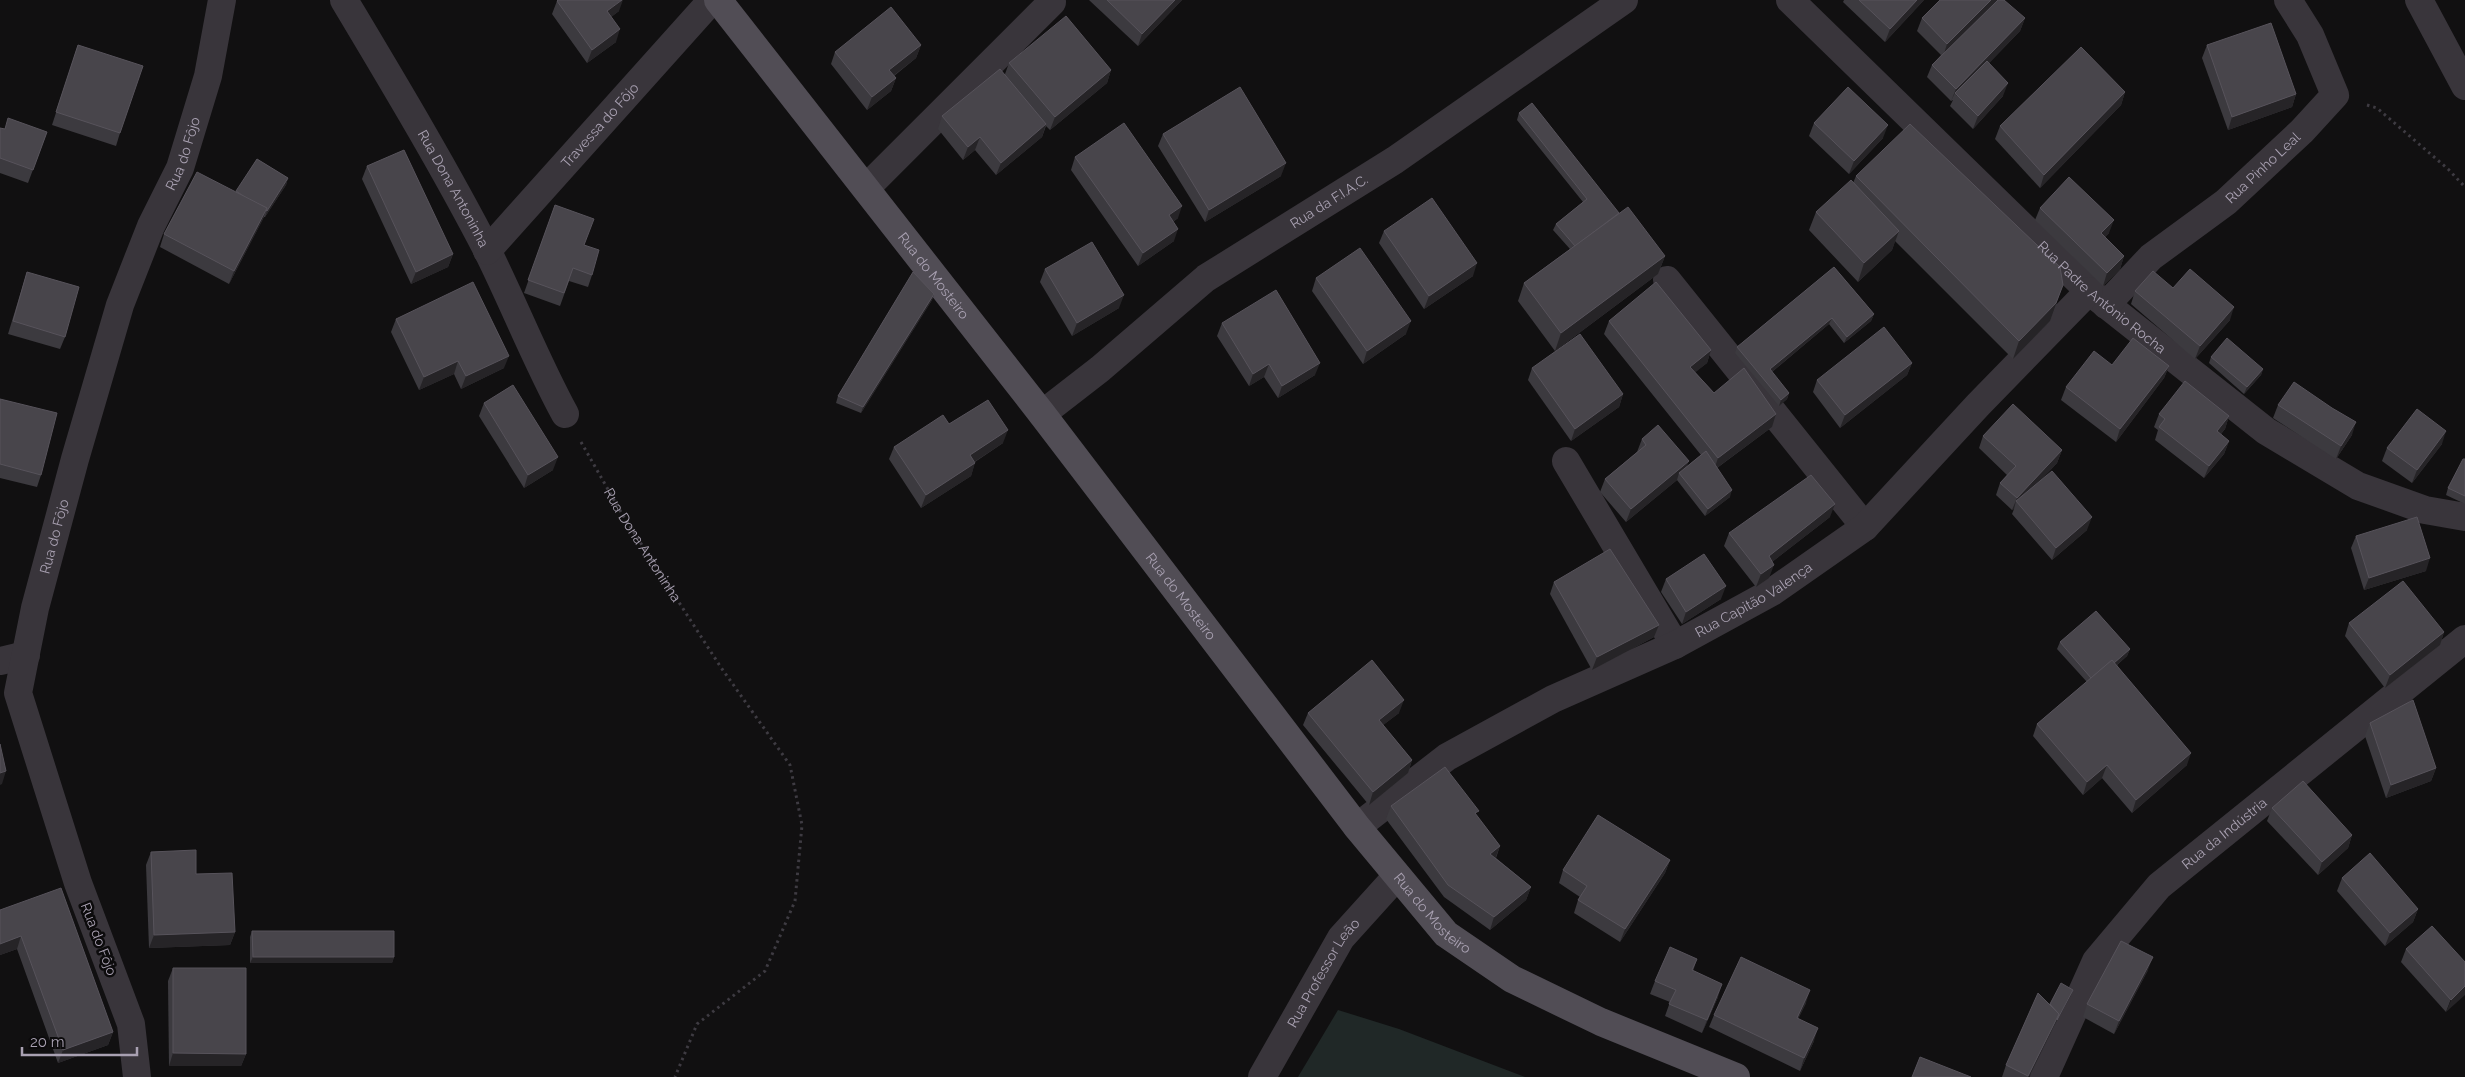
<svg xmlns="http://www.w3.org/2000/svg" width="2465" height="1077" font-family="Raleway,sans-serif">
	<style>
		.green { fill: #202827 }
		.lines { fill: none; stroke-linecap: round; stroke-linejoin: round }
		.path { stroke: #3e3b42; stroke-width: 3; stroke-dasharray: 2.5 4; stroke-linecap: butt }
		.minor { stroke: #39353b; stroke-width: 28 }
		.major { stroke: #514d55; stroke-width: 28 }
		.wall { fill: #3c3a3f }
		.shaded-wall { fill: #262427 }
		.building { fill: #48454b; stroke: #57535b }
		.labels { text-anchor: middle; stroke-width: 5; stroke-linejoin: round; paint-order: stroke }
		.street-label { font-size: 14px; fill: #a9a1b2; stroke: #0c0b0c }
	</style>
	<rect width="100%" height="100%" fill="#111011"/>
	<polygon class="green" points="1338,1010 1399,1029 1525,1077 1298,1077"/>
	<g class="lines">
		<g class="path">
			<polyline points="2367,105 2377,108 2448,169 2465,187"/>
			<path id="s1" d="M 581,442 L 622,514 L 720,666 L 790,765 L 802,825 L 795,901 L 765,971 L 697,1024 L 675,1077"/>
		</g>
		<g class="minor">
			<path id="s2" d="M 344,0 C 393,82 443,165 487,250 C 514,304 536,361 565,414"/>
			<path id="s3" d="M 1790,0 L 2089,291 L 2266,431 L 2358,486 L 2425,510 L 2465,517"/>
			<polyline points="2419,0 2465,86"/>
			<polyline points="866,188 1052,2"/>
			<path id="s4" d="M 487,251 L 712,0"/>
			<polyline points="1667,280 1865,527"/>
			<path id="s5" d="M 2106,305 L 2151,257 L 2226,202 L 2302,131 L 2335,95 L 2310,35 L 2288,0"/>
			<path id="s6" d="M 1042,414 L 1100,369 L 1206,278 L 1395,160 L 1624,0"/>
			<polyline points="1566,461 1675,645"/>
			<polyline points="0,661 26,655"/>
			<path id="s7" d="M 1357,827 L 1447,757 L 1553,699 L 1675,645 L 1772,592 L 1865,527 L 1978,405 L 2089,291"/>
			<path id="s8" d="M 137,1077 L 131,1024 L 78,883 L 18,693 L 35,608 L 75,459 L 120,305 L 151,226 L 180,168 L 208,76 L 222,0"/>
			<path id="s9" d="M 1262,1077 L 1341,938 L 1397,876"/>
			<path id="s10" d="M 2044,1077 L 2096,961 L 2159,886 L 2465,639"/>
		</g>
		<path class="major" id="s11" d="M 718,0 L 1042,414 L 1357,827 L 1446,934 L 1512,979 L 1601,1022 L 1736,1077"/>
	</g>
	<g class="wall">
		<polygon points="1089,0 1182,0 1138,46"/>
		<polygon points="1844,0 1924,0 1885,42 1843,2"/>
		<polygon points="557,1 619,11 611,17 616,42 587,63 552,14"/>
		<polygon points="1922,18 2025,18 2020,31 1989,63 2003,96 1973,129 1950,106 1953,100 1951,101 1927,77 1932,65 1941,55 1917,31"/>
		<polygon points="78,45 120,133 116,146 52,125"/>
		<polygon points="921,45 916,58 894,76 896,78 891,91 867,110 831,64 835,52"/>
		<polygon points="2207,45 2296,94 2292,107 2228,130 2202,58"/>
		<polygon points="1009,63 1111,70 1107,83 1050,130 1046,126 1042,137 996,175 975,150 963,160 938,129 942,116 1005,74"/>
		<polygon points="2125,92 2121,105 2040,188 1995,139 2000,126"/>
		<polygon points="1519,113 1619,213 1665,256 1658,274 1555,351 1518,301 1524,283 1570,249 1553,230 1556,224 1583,202 1517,120"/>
		<polygon points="1814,123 1883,138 1849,174 1809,136"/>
		<polygon points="0,128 4,129 47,132 28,183 0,173"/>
		<polygon points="1163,134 1281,176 1205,222 1158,146"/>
		<polygon points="1075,157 1178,218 1173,222 1174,241 1138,266 1071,170"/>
		<polygon points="257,159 288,178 286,185 265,217 264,217 229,284 160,247 164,234 236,193"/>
		<polygon points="367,166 453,254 448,267 411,284 362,179"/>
		<polygon points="1856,176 2057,304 2050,321 2013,359 1895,241 1892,250 1858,282 1809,230 1816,212 1853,183"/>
		<polygon points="555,205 584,245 592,275 588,287 569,281 560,306 524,293"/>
		<polygon points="2040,208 2109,233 2105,237 2124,256 2120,269 2103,286 2035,220"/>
		<polygon points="1384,231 1473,276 1424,309 1379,243"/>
		<polygon points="1834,267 1874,314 1871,321 1844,343 1829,324 1772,372 1789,393 1787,399 1779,406 1735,353 1737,347"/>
		<polygon points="1045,269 1119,308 1072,336 1040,282"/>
		<polygon points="27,272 65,337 60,349 8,334 23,285"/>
		<polygon points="1316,278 1406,334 1363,364 1312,291"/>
		<polygon points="2173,288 2230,320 2195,359 2131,304 2135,291"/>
		<polygon points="934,294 932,300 861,413 836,403 838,396"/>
		<polygon points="396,319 504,368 461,389 454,374 419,390 391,332"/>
		<polygon points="1609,321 1711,350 1707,363 1695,372 1714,393 1776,414 1772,427 1717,468 1730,497 1705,516 1677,480 1626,522 1600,492 1605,479 1637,452 1642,439 1686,467 1701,455 1604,334"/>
		<polygon points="1222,323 1315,375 1278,398 1264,377 1249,386 1217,336"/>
		<polygon points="2211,357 2263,369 2261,375 2244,394 2209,363"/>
		<polygon points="1912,363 1907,375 1840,428 1813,392 1817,380"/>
		<polygon points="2112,365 2169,366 2164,378 2116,442 2061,400 2066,387"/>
		<polygon points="1532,368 1623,394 1619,407 1571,441 1528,380"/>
		<polygon points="0,399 41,475 37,487 0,478"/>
		<polygon points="484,403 553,470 524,488 479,416"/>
		<polygon points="2278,405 2352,435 2336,459 2273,418"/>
		<polygon points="2159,414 2229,416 2225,429 2221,434 2229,441 2224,454 2204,478 2155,440 2158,430 2154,427"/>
		<polygon points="949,424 1003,443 975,462 971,476 921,508 889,459 894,447"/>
		<polygon points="1983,436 2062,450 2057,463 2042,479 2087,530 2052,560 2012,514 2014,509 2012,510 1996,495 2000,483 2007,475 1979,448"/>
		<polygon points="2442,444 2412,483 2382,461 2387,448"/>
		<polygon points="2465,459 2465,504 2446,495 2448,488"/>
		<polygon points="1830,517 1772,562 1769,578 1756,587 1724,546 1729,533"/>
		<polygon points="2356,536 2426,571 2364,590 2351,548"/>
		<polygon points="1666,579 1721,599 1682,624 1661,592"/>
		<polygon points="1554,582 1659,625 1654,637 1592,670 1550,594"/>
		<polygon points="2349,623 2444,632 2440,645 2385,688 2345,636"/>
		<polygon points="2060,642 2130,649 2127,656 2117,665 2187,765 2132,813 2102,778 2083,795 2033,736 2037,724 2087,682 2057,649"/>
		<polygon points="1308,713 1399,713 1383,725 1412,760 1408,773 1369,805 1303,725"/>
		<polygon points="2370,723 2436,768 2431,781 2386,798 2365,736"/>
		<polygon points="1391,806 1477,816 1500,846 1496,858 1531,887 1526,900 1490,930 1444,897 1386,819"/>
		<polygon points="2272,808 2352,835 2348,848 2318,875 2267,821"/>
		<polygon points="151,852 196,874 235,932 230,945 149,948 146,865"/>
		<polygon points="1670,860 1665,873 1620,942 1574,913 1578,900 1580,897 1559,883 1563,870"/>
		<polygon points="2342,878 2418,909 2413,922 2385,946 2337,891"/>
		<polygon points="0,910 113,1032 108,1045 58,1063 17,949 0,955"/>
		<polygon points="252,931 394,957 392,963 250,963 250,937"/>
		<polygon points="2406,949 2465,962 2446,1012 2401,962"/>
		<polygon points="1697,959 1693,971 1718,997 1702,1033 1665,1016 1670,1002 1650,994 1655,981"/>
		<polygon points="173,968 246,1054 241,1066 169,1066 168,981"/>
		<polygon points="2148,970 2114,1034 2083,1017 2087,1004"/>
		<polygon points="2073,990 2070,997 2054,1026 2029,1077 2002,1077 2006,1065 2050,1004"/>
		<polygon points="1806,1003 1798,1019 1814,1041 1800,1071 1709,1027 1714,1015"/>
	</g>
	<g class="shaded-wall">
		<polygon points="622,0 623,0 619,11 602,24 607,11"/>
		<polygon points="1175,0 1182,0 1138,46 1142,34"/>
		<polygon points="1917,0 1924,0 1885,42 1890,29"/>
		<polygon points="1991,0 1998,0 1943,57 1947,44"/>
		<polygon points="2025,18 2020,31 1957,96 1955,93 1951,101 1956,89"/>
		<polygon points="620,29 616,42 587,63 592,50"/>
		<polygon points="921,45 916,58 884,83 889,70"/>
		<polygon points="1111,70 1107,83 1050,130 1055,117"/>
		<polygon points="896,78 891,91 867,110 872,97"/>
		<polygon points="2008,83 2003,96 1973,129 1978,116"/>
		<polygon points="2125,92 2121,105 2040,188 2044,175"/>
		<polygon points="2296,94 2292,107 2228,130 2232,117"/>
		<polygon points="1046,124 1042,137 996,175 1001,163"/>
		<polygon points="1888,125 1883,138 1849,174 1854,161"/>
		<polygon points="980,137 975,150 963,160 968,147"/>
		<polygon points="1286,163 1281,176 1205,222 1209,210"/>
		<polygon points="288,178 286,185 265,217 267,211"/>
		<polygon points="1182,206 1178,218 1164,228 1169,215"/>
		<polygon points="267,208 262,221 229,284 234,271"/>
		<polygon points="2114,220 2109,233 2096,246 2101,233"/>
		<polygon points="1178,229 1174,241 1138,266 1143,253"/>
		<polygon points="1899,231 1892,250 1858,282 1864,263"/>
		<polygon points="453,254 448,267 411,284 416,272"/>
		<polygon points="1665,256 1658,274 1555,351 1561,333"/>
		<polygon points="2124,256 2120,269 2103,286 2107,273"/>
		<polygon points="1477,263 1473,276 1424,309 1429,296"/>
		<polygon points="2063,285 2050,321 2013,359 2019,341"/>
		<polygon points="934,294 932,300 861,413 863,407"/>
		<polygon points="1124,295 1119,308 1072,336 1077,323"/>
		<polygon points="2234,307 2230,320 2195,359 2200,346"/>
		<polygon points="1874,314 1871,321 1844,343 1847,337"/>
		<polygon points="1832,318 1829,324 1767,376 1770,369"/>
		<polygon points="1411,321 1406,334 1363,364 1367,351"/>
		<polygon points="1711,350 1707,363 1686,380 1690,367"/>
		<polygon points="509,356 504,368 461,389 466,376"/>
		<polygon points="458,361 454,374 419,390 424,377"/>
		<polygon points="1320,363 1315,375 1278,398 1282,386"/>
		<polygon points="1912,363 1907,375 1840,428 1845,415"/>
		<polygon points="1269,364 1264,377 1249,386 1253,374"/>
		<polygon points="2169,366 2164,378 2116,442 2120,429"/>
		<polygon points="2263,369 2261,375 2244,394 2247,387"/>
		<polygon points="1789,393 1787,399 1779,406 1781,400"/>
		<polygon points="1623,394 1619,407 1571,441 1575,429"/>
		<polygon points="1776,414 1772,427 1714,470 1718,458"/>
		<polygon points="2229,416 2225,429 2212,444 2217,431"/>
		<polygon points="2356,422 2352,435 2336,459 2341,446"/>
		<polygon points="1008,430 1003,443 965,468 970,455"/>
		<polygon points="2446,431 2442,444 2412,483 2417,470"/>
		<polygon points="2229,441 2224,454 2204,478 2209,466"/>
		<polygon points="2062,450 2057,463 2019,504 2016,501 2014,509 2012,510 2017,498"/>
		<polygon points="558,457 553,470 524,488 528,475"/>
		<polygon points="1689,461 1684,474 1679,473 1677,480 1626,522 1631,509"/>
		<polygon points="975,463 971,476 921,508 926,495"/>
		<polygon points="1732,490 1730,497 1705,516 1708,509"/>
		<polygon points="1835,504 1830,517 1764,568 1769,556"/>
		<polygon points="2092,517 2087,530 2052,560 2056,548"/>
		<polygon points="2430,558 2426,571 2364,590 2369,578"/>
		<polygon points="1774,565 1769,578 1756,587 1761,574"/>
		<polygon points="1726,586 1721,599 1682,624 1686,612"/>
		<polygon points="1659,625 1654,637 1592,670 1597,657"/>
		<polygon points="2444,632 2440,645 2385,688 2390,675"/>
		<polygon points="2130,649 2127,656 2091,687 2094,681"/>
		<polygon points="1404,700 1399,713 1374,732 1379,720"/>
		<polygon points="2191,753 2187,765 2132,813 2136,800"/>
		<polygon points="1412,760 1408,773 1369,805 1373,792"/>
		<polygon points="2107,765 2102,778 2083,795 2087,782"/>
		<polygon points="2436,768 2431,781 2386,798 2391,785"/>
		<polygon points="6,771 2,784 0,785 0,773"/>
		<polygon points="2352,835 2348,848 2318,875 2322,862"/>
		<polygon points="1500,846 1495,859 1490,854"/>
		<polygon points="1670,860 1665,873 1620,942 1625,929"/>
		<polygon points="1531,887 1526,900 1490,930 1494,917"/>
		<polygon points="2418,909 2413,922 2385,946 2390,933"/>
		<polygon points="235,932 230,945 149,948 154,935"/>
		<polygon points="21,936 17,949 0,955 0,944"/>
		<polygon points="253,957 394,957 392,963 250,963"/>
		<polygon points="2153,957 2148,970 2114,1034 2119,1021"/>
		<polygon points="1722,984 1718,997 1702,1033 1707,1020"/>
		<polygon points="2465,986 2465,995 2446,1012 2451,1000"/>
		<polygon points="1810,990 1806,1003 1792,1031 1797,1018"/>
		<polygon points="2073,990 2070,997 2054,1026 2029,1077 2028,1077 2059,1014"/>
		<polygon points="1818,1028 1814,1041 1800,1071 1804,1058"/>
		<polygon points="113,1032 108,1045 58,1063 63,1050"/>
		<polygon points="173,1053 246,1054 241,1066 169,1066"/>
	</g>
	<g class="building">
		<polygon points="558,0 622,0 607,11 620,29 592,50 557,1"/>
		<polygon points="1107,0 1175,0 1142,34"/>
		<polygon points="1859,0 1917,0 1890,29"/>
		<polygon points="1940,0 1991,0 1947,44 1922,18"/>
		<polygon points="1998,0 2004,0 2025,18 1956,89 1932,65"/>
		<polygon points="891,7 921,45 889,70 896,78 872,97 835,52"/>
		<polygon points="1066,16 1111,70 1055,117 1009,63"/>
		<polygon points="2271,23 2296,94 2232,117 2207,45"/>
		<polygon points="78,45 143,66 120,133 56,112"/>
		<polygon points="2081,47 2125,92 2044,175 2000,126"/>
		<polygon points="1987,61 2008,83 1978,116 1955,93"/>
		<polygon points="1000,69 1046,124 1001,163 980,137 968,147 942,116"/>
		<polygon points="1240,87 1286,163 1209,210 1163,134"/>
		<polygon points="1848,87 1888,125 1854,161 1814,123"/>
		<polygon points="1532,103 1619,213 1575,246 1556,224 1587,199 1519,113"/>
		<polygon points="8,118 47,132 33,170 0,158 0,128 5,129"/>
		<polygon points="1124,123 1182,206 1169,215 1178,229 1143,253 1075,157"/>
		<polygon points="1910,124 2060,267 2063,285 2056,303 2019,341 1856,176"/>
		<polygon points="404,150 453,254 416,272 367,166"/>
		<polygon points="257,159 288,178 267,211 266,210 267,208 248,199 236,191"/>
		<polygon points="197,172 267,208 234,271 164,234"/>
		<polygon points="2069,177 2114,220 2101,233 2124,256 2107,273 2040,208"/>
		<polygon points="1851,180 1899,231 1864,263 1816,212"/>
		<polygon points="1432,198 1477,263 1429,296 1384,231"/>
		<polygon points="555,205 594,219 584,245 599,250 592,275 573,268 564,293 528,280"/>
		<polygon points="1628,207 1665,256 1561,333 1524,283"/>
		<polygon points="1092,242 1124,295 1077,323 1045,269"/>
		<polygon points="1360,248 1411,321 1367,351 1316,278"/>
		<polygon points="1834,267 1874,314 1847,337 1832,318 1770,369 1789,393 1781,400 1737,347"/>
		<polygon points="2190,269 2234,307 2200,346 2135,291 2153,271 2173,288"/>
		<polygon points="27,272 79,287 65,337 13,321"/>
		<polygon points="913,272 934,294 863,407 838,396"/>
		<polygon points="473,282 509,356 466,376 458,361 424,377 396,319"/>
		<polygon points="1656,282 1711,350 1690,367 1714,393 1744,368 1776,414 1718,458 1609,321"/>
		<polygon points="1276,290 1320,363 1282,386 1269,364 1253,374 1222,323"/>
		<polygon points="1884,327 1912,363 1845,415 1817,380"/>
		<polygon points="1580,334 1623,394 1575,429 1532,368"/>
		<polygon points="2133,338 2169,366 2120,429 2066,387 2094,351 2112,365"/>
		<polygon points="2227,338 2263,369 2247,387 2211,357"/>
		<polygon points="2185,381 2229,416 2217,431 2229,441 2209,466 2159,427 2165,419 2159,414"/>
		<polygon points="2294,382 2332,408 2356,422 2341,446 2278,405"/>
		<polygon points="513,385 558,457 528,475 484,403"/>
		<polygon points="0,399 57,413 41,475 0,464"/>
		<polygon points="988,400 1008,430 970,455 975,463 926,495 894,447 943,415 949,424"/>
		<polygon points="2013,404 2062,450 2017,498 2000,483 2016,466 1983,436"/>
		<polygon points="2417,409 2446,431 2417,470 2387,448"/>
		<polygon points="1658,425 1689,461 1631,509 1605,479 1646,445 1642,439"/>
		<polygon points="1706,451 1732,490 1708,509 1679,473"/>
		<polygon points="2463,459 2465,459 2465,496 2448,488"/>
		<polygon points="2052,471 2092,517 2056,548 2016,501"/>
		<polygon points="1811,475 1835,504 1769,556 1774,565 1761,574 1729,533"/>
		<polygon points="2417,517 2430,558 2369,578 2356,536"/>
		<polygon points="1610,549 1659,625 1597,657 1554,582"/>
		<polygon points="1704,554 1726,586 1686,612 1666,579"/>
		<polygon points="2403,581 2444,632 2390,675 2349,623"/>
		<polygon points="2096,611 2130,649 2114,663 2112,660 2091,678 2060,642"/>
		<polygon points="1372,660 1404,700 1379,720 1412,760 1373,792 1308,713"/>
		<polygon points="2112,660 2191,753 2136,800 2107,765 2087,782 2037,724"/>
		<polygon points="2413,700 2436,768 2391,785 2370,723"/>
		<polygon points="0,744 6,771 0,773"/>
		<polygon points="1445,767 1479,811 1475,813 1500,846 1490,854 1531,887 1494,917 1448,885 1391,806"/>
		<polygon points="2303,781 2352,835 2322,862 2272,808"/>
		<polygon points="1598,815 1670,860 1625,929 1578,900 1587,886 1563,870"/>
		<polygon points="196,850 196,874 232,873 235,932 154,935 151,852"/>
		<polygon points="2370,853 2418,909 2390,933 2342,878"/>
		<polygon points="61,888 113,1032 63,1050 21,936 0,944 0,910"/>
		<polygon points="2432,926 2465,962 2465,986 2451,1000 2406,949"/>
		<polygon points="252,931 394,931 394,957 253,957"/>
		<polygon points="2121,941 2153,957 2119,1021 2087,1004"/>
		<polygon points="1670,947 1697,959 1692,970 1722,984 1707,1020 1669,1004 1676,990 1655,981"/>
		<polygon points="1741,957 1810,990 1797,1018 1818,1028 1804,1058 1714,1015"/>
		<polygon points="173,968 246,968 246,1054 173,1053"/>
		<polygon points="2061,983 2073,990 2057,1020 2059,1014 2050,1004"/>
		<polygon points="2038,993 2059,1014 2028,1076 2006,1065"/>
		<polygon points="1920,1057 1971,1077 1912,1077"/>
	</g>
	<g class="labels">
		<g class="street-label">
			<text dy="5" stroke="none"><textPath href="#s4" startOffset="169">Travessa do Fôjo</textPath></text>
			<text dy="5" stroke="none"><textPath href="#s8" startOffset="969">Rua do Fôjo</textPath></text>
			<text dy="5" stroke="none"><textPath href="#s5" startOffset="209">Rua Pinho Leal</textPath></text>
			<text dy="5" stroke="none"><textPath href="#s2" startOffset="218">Rua Dona Antoninha</textPath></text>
			<text dy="5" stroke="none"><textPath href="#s6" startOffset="358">Rua da F.I.A.C.</textPath></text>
			<text dy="5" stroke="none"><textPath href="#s11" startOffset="350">Rua do Mosteiro</textPath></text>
			<text dy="5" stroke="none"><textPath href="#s3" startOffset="431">Rua Padre António Rocha</textPath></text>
			<text dy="5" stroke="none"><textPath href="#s8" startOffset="564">Rua do Fôjo</textPath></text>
			<text dy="5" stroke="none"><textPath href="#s1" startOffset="120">Rua Dona Antoninha</textPath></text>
			<text dy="5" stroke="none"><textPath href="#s11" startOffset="755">Rua do Mosteiro</textPath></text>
			<text dy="5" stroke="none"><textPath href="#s7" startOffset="459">Rua Capitão Valença</textPath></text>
			<text dy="5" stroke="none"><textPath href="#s10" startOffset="309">Rua da Indústria</textPath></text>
			<text dy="5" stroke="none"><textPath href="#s11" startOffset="1160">Rua do Mosteiro</textPath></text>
			<text transform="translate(99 939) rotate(69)" y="5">Rua do Fôjo</text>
			<text dy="5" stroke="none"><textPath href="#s9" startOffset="121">Rua Professor Leão</textPath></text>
		</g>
	</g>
	<path d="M22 1047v8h115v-8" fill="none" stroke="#a9a1b2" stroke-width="2.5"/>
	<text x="30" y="1047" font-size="15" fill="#a9a1b2" stroke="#0c0b0c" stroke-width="4" paint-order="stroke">20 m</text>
</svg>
